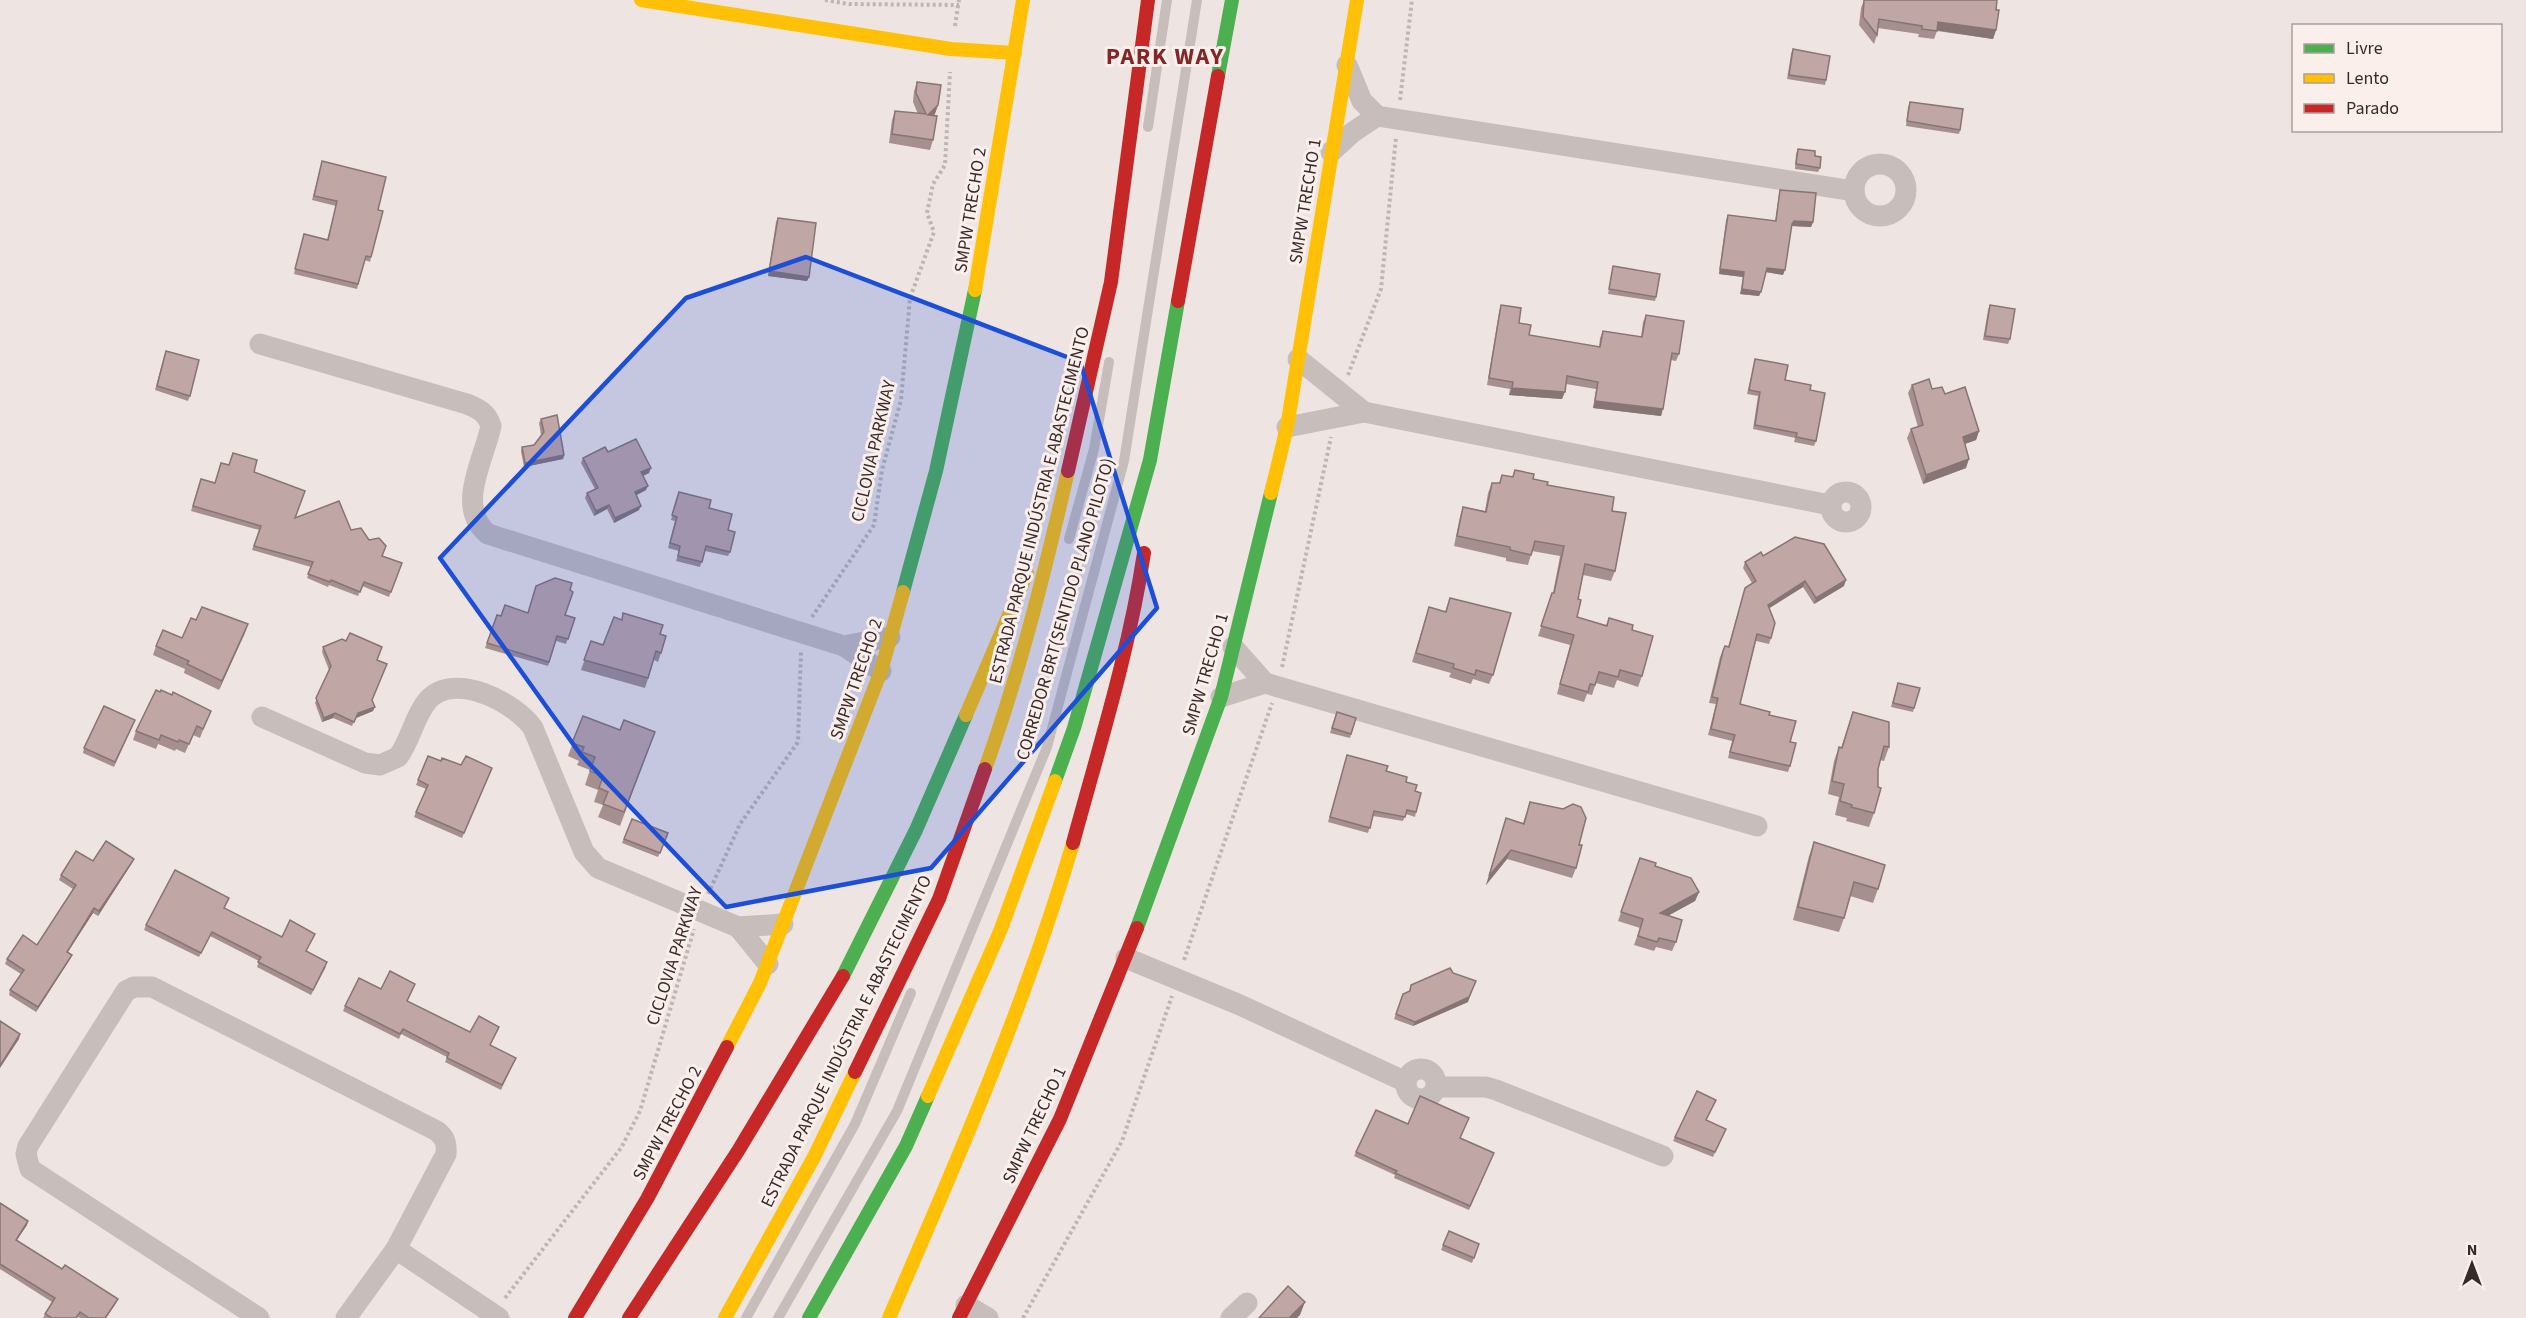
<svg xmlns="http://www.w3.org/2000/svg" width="2526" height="1318" font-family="'Source Sans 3',sans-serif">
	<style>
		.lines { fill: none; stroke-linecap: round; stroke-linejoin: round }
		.path { stroke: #bfb6b4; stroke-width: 4; stroke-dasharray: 3 3; stroke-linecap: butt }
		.lane { stroke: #c7bdbb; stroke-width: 10 }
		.street { stroke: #c7bdbb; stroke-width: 21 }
		.fast { stroke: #4caf50; stroke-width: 14 }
		.slow { stroke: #ffc107; stroke-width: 14 }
		.jam { stroke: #c62828; stroke-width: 14 }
		.wall { fill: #a68f8f }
		.shaded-wall { fill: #877474 }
		.building { fill: #c1a6a6; stroke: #877474; stroke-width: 1.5 }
		.marked { fill: #1d4ed8; fill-opacity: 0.2; stroke: #1d4ed8; stroke-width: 4.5; stroke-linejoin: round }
		.labels { text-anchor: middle; stroke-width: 6; stroke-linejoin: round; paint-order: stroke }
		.street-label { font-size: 18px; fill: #382a2a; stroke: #faefeb }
		.district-label { font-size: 24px; font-weight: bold; letter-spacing: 1.5px; fill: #842528; stroke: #faefeb }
	</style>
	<rect width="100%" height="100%" fill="#eee5e2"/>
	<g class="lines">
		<g class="path">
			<polyline points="825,0 849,4 959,5"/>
			<polyline points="955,26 959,0"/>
			<polyline points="1400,100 1412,0"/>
			<polyline points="1348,375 1381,289 1396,137"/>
			<polyline points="812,617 874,525 882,470 901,400 910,298 934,232 927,213 933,184 945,165 950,72"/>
			<polyline points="1282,667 1331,437"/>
			<polyline points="708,894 740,824 798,742 801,651"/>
			<polyline points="1184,960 1272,703"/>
			<polyline points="505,1298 621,1148 640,1111 694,929"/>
			<polyline points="1023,1318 1122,1141 1172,996"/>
		</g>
		<g class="lane">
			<polyline points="1148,127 1167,0"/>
			<polyline points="1069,539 1094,449 1109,362"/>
			<polyline points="746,1318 855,1124 911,993"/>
			<polyline points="778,1318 897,1111 1047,747 1124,461 1197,0"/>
		</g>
		<g class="street">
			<polyline points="1347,65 1362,101 1377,116 1854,191"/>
			<polyline points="1331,152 1353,132 1377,116"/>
			<circle cx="1880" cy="190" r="26"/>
			<path d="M 260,344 L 467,404 C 479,409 487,413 491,426 C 484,460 455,507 488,534 L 844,646 L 881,671"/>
			<polyline points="1298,359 1364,412"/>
			<polyline points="1287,427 1364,412 1830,505"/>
			<circle cx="1846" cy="507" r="15"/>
			<polyline points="844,646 890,637"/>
			<polyline points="1233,647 1265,683 1757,826"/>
			<polyline points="1221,697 1265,683"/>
			<path d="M 262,717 L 365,763 L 380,765 L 398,757 C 411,740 414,716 428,700 C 454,671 515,702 533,728 L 584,852 L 598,868 L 738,927 L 783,924"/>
			<polyline points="738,927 768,964"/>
			<polyline points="1126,958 1240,1005 1406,1082"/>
			<circle cx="1421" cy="1084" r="15"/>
			<polyline points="1437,1087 1486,1087 1496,1090 1663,1156"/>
			<polyline points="396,1249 499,1318"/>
			<polyline points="966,1305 988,1318"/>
			<path d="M 259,1318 L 30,1169 L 26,1154 L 28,1146 L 126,991 L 134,987 L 152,987 L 437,1131 C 445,1138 447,1143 446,1154 L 396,1249 L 346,1318"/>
			<polyline points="1231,1318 1247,1303"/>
		</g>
		<g class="fast">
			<polyline points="1218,76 1232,0"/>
			<polyline points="903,592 936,471 975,290"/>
			<polyline points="1055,781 1074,728 1150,460 1178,301"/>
			<polyline points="1137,928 1221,697 1271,493"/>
			<polyline points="843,976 916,830 966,715"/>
			<polyline points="809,1318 906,1146 928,1096"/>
		</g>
		<g class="slow">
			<polyline points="641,0 951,49 1015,53"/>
			<polyline points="975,290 1023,0"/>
			<polyline points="1271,493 1287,427 1357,0"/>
			<polyline points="966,715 1027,573"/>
			<path d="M 985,769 C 1020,672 1045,571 1068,471"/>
			<polyline points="727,1047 760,983 881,671 903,592"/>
			<polyline points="928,1096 1001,929 1055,781"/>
			<polyline points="725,1318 814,1157 855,1072"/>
			<path d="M 889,1318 C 956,1163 1025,1006 1073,843"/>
		</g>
		<g class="jam">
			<polyline points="1178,301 1218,76"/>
			<polyline points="1068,471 1111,282 1148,0"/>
			<path d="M 1073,843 C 1099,747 1129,652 1144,553"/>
			<polyline points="855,1072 939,899 985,769"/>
			<polyline points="575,1318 647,1199 727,1047"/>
			<polyline points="629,1318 738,1151 843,976"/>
			<polyline points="959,1318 1060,1119 1137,928"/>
		</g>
	</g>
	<g class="wall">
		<polygon points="1864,0 1996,10 1996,30 1993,39 1937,31 1934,39 1918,37 1919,34 1878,28 1877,35 1874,44 1859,25 1861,8"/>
		<polygon points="1793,49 1826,80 1825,85 1787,79 1791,54"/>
		<polygon points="917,82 938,105 934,115 933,140 930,150 889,143 892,120 895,111 918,114 913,102 914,91"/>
		<polygon points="1910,102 1960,130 1959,134 1906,126 1908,107"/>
		<polygon points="1798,149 1820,168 1818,172 1795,169 1796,154"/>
		<polygon points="322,161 378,210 371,257 370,262 365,260 357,289 294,274 304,234 327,240 336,206 312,200"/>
		<polygon points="1780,190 1813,222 1811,227 1792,226 1783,275 1766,272 1759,296 1740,294 1743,277 1719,274 1726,220 1728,215 1775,221 1779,194"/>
		<polygon points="778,218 809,277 807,281 768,276 776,222"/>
		<polygon points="1613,266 1656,297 1655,301 1608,294"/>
		<polygon points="1501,305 1529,335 1599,347 1600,338 1603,331 1641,337 1643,322 1646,315 1679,354 1676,361 1671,360 1661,416 1593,408 1596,389 1566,384 1562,399 1509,395 1510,389 1487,385 1499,312"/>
		<polygon points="1990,305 2010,339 2008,344 1983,340 1988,310"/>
		<polygon points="164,356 190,396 188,401 155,390"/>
		<polygon points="1755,359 1785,380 1810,390 1816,441 1814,446 1794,442 1795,438 1753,429 1758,396 1747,394"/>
		<polygon points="1912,385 1932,389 1945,394 1979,431 1976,440 1965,444 1966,468 1923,484 1907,438 1911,429 1918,427 1908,393"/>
		<polygon points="541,419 564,455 563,459 524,467 521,451 522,447 534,445 541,435 539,423"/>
		<polygon points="608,452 649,473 643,476 646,490 636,495 639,510 614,523 607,509 594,516 585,498 587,493 595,489 581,463 583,458"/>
		<polygon points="1515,470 1533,479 1612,511 1615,571 1611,581 1583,575 1578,599 1577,617 1606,625 1609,618 1632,630 1642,676 1638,687 1617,680 1614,688 1596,683 1592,695 1587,694 1584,702 1557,694 1570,645 1538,636 1553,593 1560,556 1532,551 1528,565 1506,561 1506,558 1454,546 1460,517 1463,507 1485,511 1488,493 1492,483 1499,483 1502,475 1512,477"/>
		<polygon points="254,472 295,518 351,530 382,556 402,563 389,597 362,586 358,596 329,585 328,587 307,578 311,567 252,550 259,530 191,511 199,484 215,483"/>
		<polygon points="677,497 709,508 728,530 730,552 728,556 705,551 700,567 676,561 679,551 668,548 675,521 671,520"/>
		<polygon points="1763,556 1844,586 1814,604 1803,587 1769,608 1771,638 1769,644 1756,641 1740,704 1769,715 1790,742 1790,766 1788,772 1728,758 1732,741 1708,735 1716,704 1709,703 1720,657 1725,646 1728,647 1745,588 1752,583 1743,568 1745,562"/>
		<polygon points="570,590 565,615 575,618 566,644 556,641 548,666 485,648 497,615 501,616 528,613"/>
		<polygon points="1450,598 1493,675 1489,684 1473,679 1471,684 1449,677 1451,673 1412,662 1429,607 1445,612"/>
		<polygon points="196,620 248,624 219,690 184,673 185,669 153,655 156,646 182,638"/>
		<polygon points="660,634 661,653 658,662 654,660 645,688 581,670 591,641 603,645"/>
		<polygon points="323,647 377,660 372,700 373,711 356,718 352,726 333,718 322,722 315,703 329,670 322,652"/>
		<polygon points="1898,683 1914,708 1913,712 1891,707"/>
		<polygon points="1337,712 1351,734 1350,738 1330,733"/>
		<polygon points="1853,712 1889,747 1884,761 1880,760 1878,769 1874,813 1869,827 1846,821 1847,818 1835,815 1839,797 1828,794 1834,761 1839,747 1841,748"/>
		<polygon points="583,716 620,730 655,732 620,826 598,817 603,805 594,802 598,790 585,785 590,770 577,765 579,761 568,756"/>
		<polygon points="207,720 200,738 193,735 185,753 176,749 175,751 158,744 156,749 133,740 136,731"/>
		<polygon points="133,725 114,767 83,753 84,748"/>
		<polygon points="428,756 441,761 461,765 492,768 462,838 414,817 426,789 416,785"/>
		<polygon points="1346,759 1386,771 1406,782 1415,791 1416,812 1415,817 1406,814 1403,821 1373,816 1368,833 1328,822"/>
		<polygon points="1530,802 1579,845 1576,868 1572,878 1507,859 1486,885 1506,818 1523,823"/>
		<polygon points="632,819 668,833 658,857 622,843"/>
		<polygon points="1814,842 1878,889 1873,903 1850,896 1844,918 1839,932 1793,920 1809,856"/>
		<polygon points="1640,858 1699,892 1695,901 1668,916 1676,942 1672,951 1656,947 1654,951 1634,945 1640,928 1618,921"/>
		<polygon points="93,861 132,863 98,916 93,913 68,952 72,955 70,959 36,1012 9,995 10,990 21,974 5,964 7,959 37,945 73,889 59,880 61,875"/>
		<polygon points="229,898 224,908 282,937 315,934 306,951 326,967 311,995 257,967 259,961 210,936 199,957 144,930 146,925"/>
		<polygon points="415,984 407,1001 470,1032 497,1031 490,1045 516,1058 501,1090 445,1062 447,1057 401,1034 399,1039 343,1011 345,1006 381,989"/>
		<polygon points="1411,985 1468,1002 1413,1026 1394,1019 1403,994 1409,991"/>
		<polygon points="1707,1120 1724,1133 1713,1157 1673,1141 1675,1137"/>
		<polygon points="1408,1124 1460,1138 1494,1153 1469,1210 1394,1178 1395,1175 1354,1156 1356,1152"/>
		<polygon points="0,1203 27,1225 17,1240 116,1303 106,1318 80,1318 78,1317 77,1318 43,1318 52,1302 0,1269"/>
		<polygon points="1449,1231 1479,1244 1472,1263 1441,1250"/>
	</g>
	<g class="shaded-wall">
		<polygon points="1938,22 1996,30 1993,39 1935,30"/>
		<polygon points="938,105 935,114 925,124 928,115"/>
		<polygon points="1794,221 1813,222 1811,227 1792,226 1790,228"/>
		<polygon points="1767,268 1785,270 1783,275 1766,272"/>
		<polygon points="1720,269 1744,272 1743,277 1719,274"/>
		<polygon points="769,271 809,277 807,281 768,276"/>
		<polygon points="1742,289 1761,292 1759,296 1740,294"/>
		<polygon points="1512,388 1565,392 1562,399 1509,395"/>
		<polygon points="1595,401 1663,409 1661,416 1593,408"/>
		<polygon points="1979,431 1976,440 1959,446 1963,437"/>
		<polygon points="564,455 563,459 524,467 525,463"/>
		<polygon points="1969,459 1966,468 1923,484 1926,475"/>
		<polygon points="651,468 649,473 640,477 641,472"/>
		<polygon points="648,486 646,490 633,497 635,492"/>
		<polygon points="609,505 607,509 594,516 596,511"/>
		<polygon points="641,506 639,510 614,523 615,518"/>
		<polygon points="1846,580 1844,586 1814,604 1816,598"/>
		<polygon points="1805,581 1803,587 1765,611 1768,605"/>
		<polygon points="248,624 245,633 219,690 222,681"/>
		<polygon points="375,707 373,711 356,718 352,726 358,713"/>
		<polygon points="335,713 333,718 322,722 324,718"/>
		<polygon points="1511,850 1507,859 1486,885 1489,876"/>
		<polygon points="134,859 132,863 98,916 99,911"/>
		<polygon points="1699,892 1695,901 1656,922 1660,913"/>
		<polygon points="94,908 93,913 65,956 67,952"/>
		<polygon points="72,955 70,959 36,1012 38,1007"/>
		<polygon points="1476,981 1468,1002 1413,1026 1415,1022"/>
		<polygon points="20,1034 19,1039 0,1068 0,1066"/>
		<polygon points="28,1221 27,1225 14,1244 16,1240"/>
		<polygon points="118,1299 116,1303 106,1318 105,1318"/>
		<polygon points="1305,1302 1300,1315 1297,1318 1289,1318"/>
	</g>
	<g class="building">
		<polygon points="1864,0 1997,0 1996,10 1999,10 1996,30 1938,22 1937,31 1922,29 1922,26 1879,19 1877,35 1863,17"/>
		<polygon points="1793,49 1830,56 1826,80 1789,75"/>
		<polygon points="917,82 941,85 938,105 928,115 937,116 933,140 892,134 895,111 926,114 916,93"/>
		<polygon points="1910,102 1963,109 1960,130 1907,121"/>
		<polygon points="1798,149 1815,151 1815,156 1821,157 1820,168 1796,164"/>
		<polygon points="322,161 386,177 378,210 383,211 371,257 366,256 358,284 295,269 304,234 328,240 337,201 314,196"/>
		<polygon points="1780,190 1816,193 1813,222 1794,221 1792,224 1785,270 1767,268 1761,292 1742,289 1744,272 1720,269 1728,215 1776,221"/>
		<polygon points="778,218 816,223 809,277 769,271"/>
		<polygon points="1613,266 1660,274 1656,297 1609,289"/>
		<polygon points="1501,305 1521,308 1519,323 1531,325 1529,335 1600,347 1603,331 1642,337 1646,315 1684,321 1679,354 1672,353 1663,409 1595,401 1598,382 1567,376 1565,392 1512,388 1513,382 1489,378"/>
		<polygon points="1990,305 2015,309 2010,339 1985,336"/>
		<polygon points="166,351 199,360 190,396 157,386"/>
		<polygon points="1755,359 1788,365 1785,380 1811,385 1810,390 1825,393 1816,441 1796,437 1797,433 1755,425 1760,392 1749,390"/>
		<polygon points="1929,379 1932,389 1942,387 1945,394 1965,387 1979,431 1963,437 1969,459 1926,475 1911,429 1923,425 1912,385"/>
		<polygon points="557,415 564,455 525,463 522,447 534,445 544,432 541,419"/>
		<polygon points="636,439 651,468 641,472 648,486 635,492 641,506 615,518 609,505 596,511 587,493 598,488 583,458 605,447 608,452"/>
		<polygon points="233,453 257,460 254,472 305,491 295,518 339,501 351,530 361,528 369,540 379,538 386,546 382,556 402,563 391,592 364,582 360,592 331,580 330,582 308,574 313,562 254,546 261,526 193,506 201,479 215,483 221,463 229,465"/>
		<polygon points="1515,470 1534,474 1533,479 1548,482 1547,485 1614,497 1612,511 1626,513 1615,571 1585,564 1578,599 1581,600 1577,617 1607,626 1609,618 1633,625 1632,630 1653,636 1642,676 1620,670 1618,677 1599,672 1595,685 1590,684 1588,692 1560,684 1574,635 1541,626 1552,593 1554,593 1564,546 1535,541 1531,555 1510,550 1510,547 1457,536 1463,507 1486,512 1492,483 1500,483 1502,475 1513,477"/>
		<polygon points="679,492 711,500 709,508 732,514 728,530 735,532 730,552 706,546 702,562 678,556 680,546 670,543 677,517 672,515"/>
		<polygon points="1795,537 1824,544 1846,580 1816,598 1805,581 1768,605 1775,623 1771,638 1757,634 1740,704 1770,712 1769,715 1796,721 1790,742 1796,743 1790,766 1730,752 1735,735 1711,729 1718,698 1712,697 1723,651 1725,646 1729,647 1745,588 1756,581 1745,562 1761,552 1763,556"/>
		<polygon points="555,578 572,583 570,590 573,592 565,615 575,618 568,639 557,636 549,662 487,643 497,615 501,616 505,605 528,613 536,586"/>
		<polygon points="1450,598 1511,613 1493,675 1476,670 1475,675 1453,668 1454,664 1416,653 1429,607 1446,612"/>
		<polygon points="202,607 248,624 222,681 187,664 189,661 156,646 163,630 182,638 191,618 196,620"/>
		<polygon points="623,613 663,625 660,634 666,636 661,653 656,651 648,678 584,660 591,641 603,645 614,617 622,620"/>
		<polygon points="350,633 382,647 377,660 387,664 372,700 375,707 358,713 354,722 335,713 324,718 316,698 331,666 323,647 342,639 346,641"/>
		<polygon points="1898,683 1920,688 1914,708 1893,703"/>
		<polygon points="156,690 160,692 161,690 172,695 173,692 211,711 203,729 197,726 189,744 179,740 178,742 161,735 159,740 136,731"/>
		<polygon points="104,706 135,720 115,762 84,748"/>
		<polygon points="1337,712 1356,718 1351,734 1332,728"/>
		<polygon points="1853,712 1889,722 1889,747 1884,746 1878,769 1878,787 1881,788 1874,813 1851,807 1852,805 1840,801 1844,784 1832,781 1839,747 1842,748"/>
		<polygon points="583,716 620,730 624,720 655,732 624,812 603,804 608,792 599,788 603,776 590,771 595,757 582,752 584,747 572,743"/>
		<polygon points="1347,755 1388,766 1386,771 1407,777 1406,782 1417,785 1415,791 1421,793 1416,812 1407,810 1405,817 1374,811 1370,828 1330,817"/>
		<polygon points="428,756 441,761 442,758 461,765 466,756 492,768 464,833 416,812 428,785 418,780"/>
		<polygon points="1530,802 1563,809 1573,804 1581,807 1586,818 1579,845 1582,845 1576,868 1511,850 1489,876 1506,818 1524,824"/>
		<polygon points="632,819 668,833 660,853 624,839"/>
		<polygon points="106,841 134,859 99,911 94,908 67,952 72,955 38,1007 10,990 24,970 7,959 23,935 37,945 76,885 61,875 76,851 93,861"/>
		<polygon points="1814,842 1885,865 1878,889 1854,882 1844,918 1798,907"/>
		<polygon points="1640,858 1656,863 1655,866 1691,878 1699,892 1660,913 1682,920 1676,942 1659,938 1657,942 1638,936 1643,919 1621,912"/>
		<polygon points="175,870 229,898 224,908 282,937 290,920 315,934 306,951 327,962 313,990 258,962 261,957 212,932 201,953 146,925"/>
		<polygon points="1450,968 1453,973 1476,981 1469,997 1415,1022 1396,1014 1403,994 1410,991 1411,985"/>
		<polygon points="390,971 415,984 407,1001 470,1032 479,1016 499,1027 490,1045 516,1058 502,1085 447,1058 449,1053 403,1029 400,1034 345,1006 359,978 381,989"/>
		<polygon points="0,1021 20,1034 0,1066"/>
		<polygon points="1697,1091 1716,1100 1706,1120 1726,1129 1715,1152 1675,1137"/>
		<polygon points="1420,1096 1469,1118 1460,1138 1494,1153 1470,1206 1395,1173 1397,1171 1356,1152 1376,1110 1408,1124"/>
		<polygon points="0,1203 28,1221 16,1240 62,1269 65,1265 118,1299 105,1318 89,1318 80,1312 76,1318 52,1318 45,1314 55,1298 0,1264"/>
		<polygon points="1449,1231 1479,1244 1474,1258 1443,1245"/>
		<polygon points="1288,1286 1305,1302 1289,1318 1259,1318"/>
	</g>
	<path class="marked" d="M 806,257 L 1080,362 L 1157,608 L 931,868 L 726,907 L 581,755 L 440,558 L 686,298 Z"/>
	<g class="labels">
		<g class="street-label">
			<text transform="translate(1305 201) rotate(-81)" y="6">SMPW TRECHO 1</text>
			<text transform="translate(970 210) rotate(-81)" y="6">SMPW TRECHO 2</text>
			<text transform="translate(873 451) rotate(-77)" y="6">CICLOVIA PARKWAY</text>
			<text transform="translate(1039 505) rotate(-76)" y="6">ESTRADA PARQUE INDÚSTRIA E ABASTECIMENTO</text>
			<text transform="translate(1065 609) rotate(-74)" y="6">CORREDOR BRT(SENTIDO PLANO PILOTO)</text>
			<text transform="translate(1205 674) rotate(-74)" y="6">SMPW TRECHO 1</text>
			<text transform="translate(856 679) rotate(-71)" y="6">SMPW TRECHO 2</text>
			<text transform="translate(674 956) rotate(-72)" y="6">CICLOVIA PARKWAY</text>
			<text transform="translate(846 1041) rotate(-64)" y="6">ESTRADA PARQUE INDÚSTRIA E ABASTECIMENTO</text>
			<text transform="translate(667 1123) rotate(-62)" y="6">SMPW TRECHO 2</text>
			<text transform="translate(1034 1125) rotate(-65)" y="6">SMPW TRECHO 1</text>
		</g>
		<g class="district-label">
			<text x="1165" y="64">PARK WAY</text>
		</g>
	</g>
	<rect x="2292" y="24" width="210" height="108" fill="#faefeb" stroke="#aca09e" stroke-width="1.5"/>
	<rect x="2304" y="44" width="30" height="9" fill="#4caf50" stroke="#aca09e" stroke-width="1.5"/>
	<text x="2346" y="54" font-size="18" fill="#382a2a">Livre</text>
	<rect x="2304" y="74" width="30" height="9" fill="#ffc107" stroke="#aca09e" stroke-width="1.5"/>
	<text x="2346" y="84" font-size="18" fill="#382a2a">Lento</text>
	<rect x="2304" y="104" width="30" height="9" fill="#c62828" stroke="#aca09e" stroke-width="1.5"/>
	<text x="2346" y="114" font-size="18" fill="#382a2a">Parado</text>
	<g transform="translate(2472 1264)" stroke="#faefeb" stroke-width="4.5" paint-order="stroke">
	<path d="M0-4.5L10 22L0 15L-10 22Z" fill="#382a2a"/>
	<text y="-9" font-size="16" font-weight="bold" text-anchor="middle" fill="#382a2a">N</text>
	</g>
</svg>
